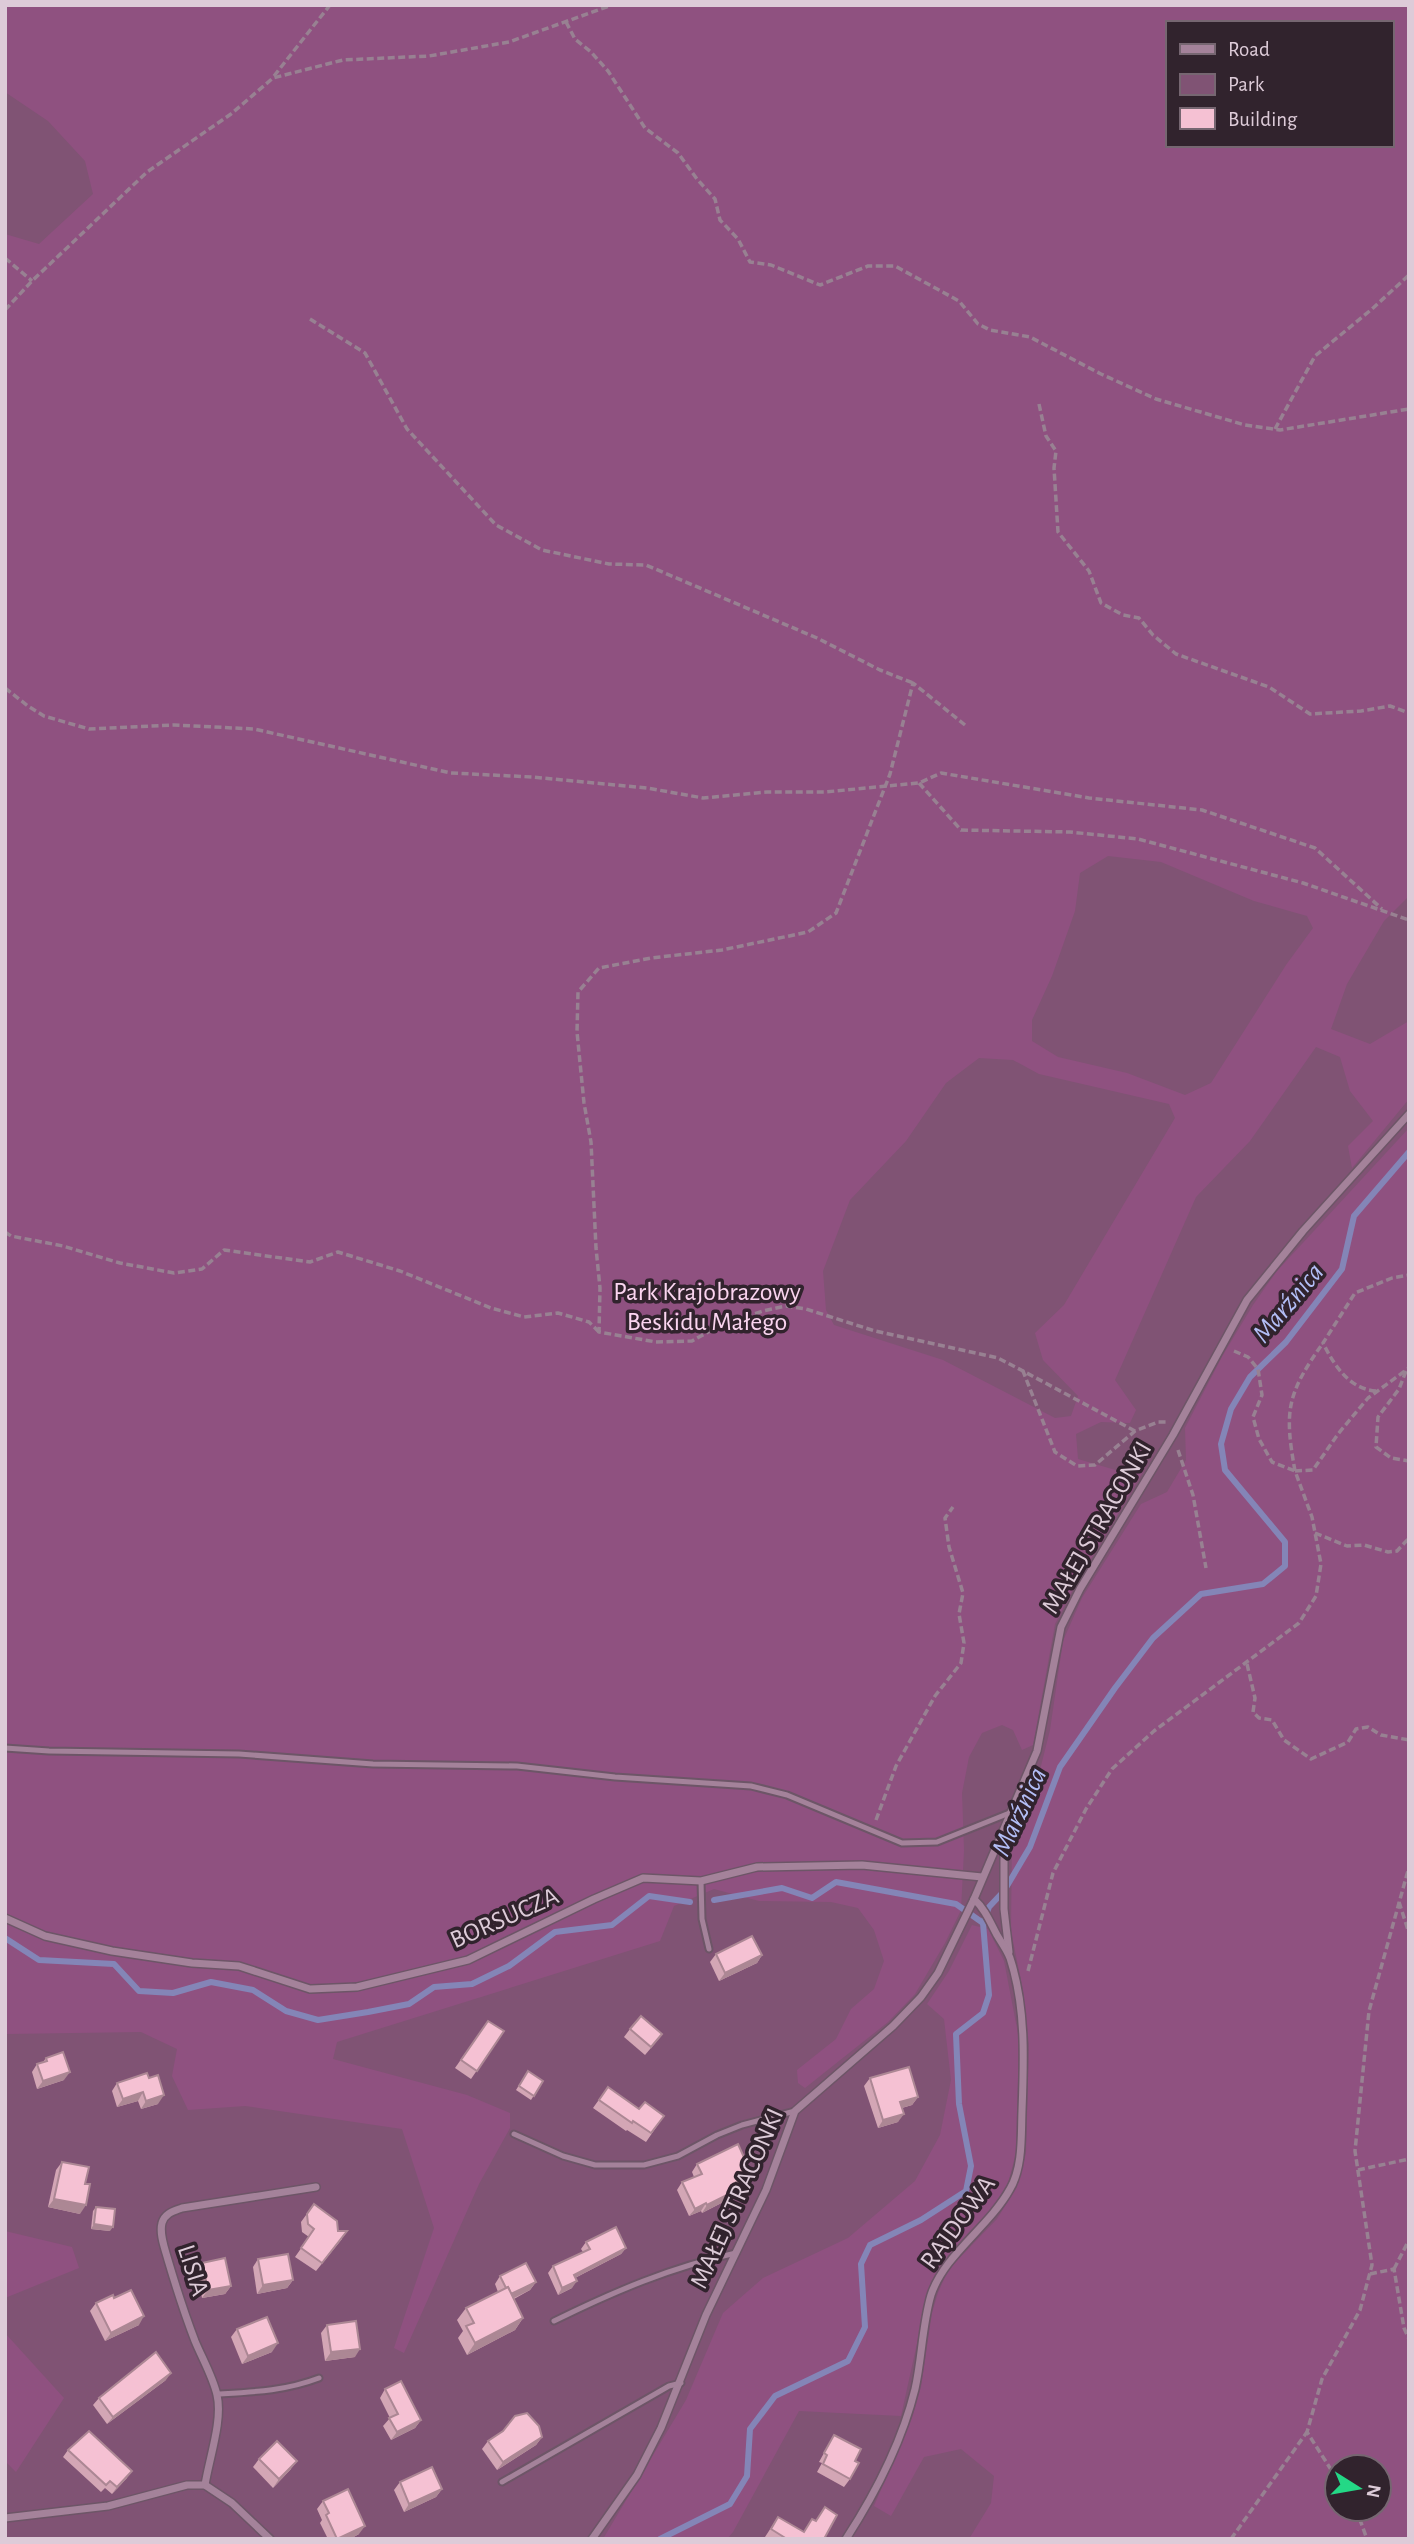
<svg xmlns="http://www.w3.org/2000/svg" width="1414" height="2544" font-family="'Alegreya Sans',sans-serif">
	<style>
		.green { fill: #805374; fill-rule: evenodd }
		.forest { fill: #8f5180; fill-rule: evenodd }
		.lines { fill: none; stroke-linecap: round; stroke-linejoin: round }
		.stream { stroke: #8485b7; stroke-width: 6 }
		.service-casing { stroke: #6d5567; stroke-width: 9 }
		.minor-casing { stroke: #6d5567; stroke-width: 10 }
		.path { stroke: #988192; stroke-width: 3.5; stroke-dasharray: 7 3.5; stroke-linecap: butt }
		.service { stroke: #a4829a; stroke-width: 5 }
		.minor { stroke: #a4829a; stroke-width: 7 }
		.wall { fill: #d3a6b5 }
		.shaded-wall { fill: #ac8794 }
		.building { fill: #f5c1d3; stroke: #ac8794; stroke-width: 2 }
		.labels { text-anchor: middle; stroke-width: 7; stroke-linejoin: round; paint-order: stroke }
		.park-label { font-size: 26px; fill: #fbd5f0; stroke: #31232d }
		.street-label { font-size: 26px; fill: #ddcbd8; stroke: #31232d }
		.water-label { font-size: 28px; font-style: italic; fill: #b3bef6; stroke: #31232d }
	</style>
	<rect width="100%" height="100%" fill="#53374c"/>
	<path class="green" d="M 5,5 L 1409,5 L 1409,2539 L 5,2539 ZM 1167,23 L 1391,23 L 1391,145 L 1167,145 ZM 1337,2467 L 1379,2467 L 1379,2509 L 1337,2509 Z"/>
	<g class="forest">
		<path d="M 5,5 L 1409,5 L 1409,896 L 1384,921 L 1347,984 L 1331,1029 L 1370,1044 L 1409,1021 L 1409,1099 L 1352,1168 L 1348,1146 L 1373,1121 L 1350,1091 L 1340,1057 L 1316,1047 L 1250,1141 L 1196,1197 L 1115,1380 L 1136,1410 L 1130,1423 L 1101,1422 L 1076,1434 L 1078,1459 L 1119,1471 L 1144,1470 L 1074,1587 L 1055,1624 L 1033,1745 L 1022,1750 L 1013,1730 L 1002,1725 L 982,1733 L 969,1757 L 962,1793 L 964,1850 L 961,1910 L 945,1943 L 915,1994 L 888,2022 L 805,2088 L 798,2083 L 797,2070 L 836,2039 L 851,2009 L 874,1989 L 884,1961 L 874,1930 L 858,1908 L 831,1902 L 759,1901 L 714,1889 L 674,1906 L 660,1941 L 337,2042 L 333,2059 L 467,2095 L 510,2113 L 510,2128 L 479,2184 L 404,2353 L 394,2348 L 434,2228 L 402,2129 L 245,2106 L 188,2110 L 172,2076 L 177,2049 L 141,2032 L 5,2034 L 5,234 L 39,244 L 93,194 L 85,161 L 48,121 L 5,92 ZM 1167,23 L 1391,23 L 1391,145 L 1167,145 ZM 1108,856 L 1161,862 L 1254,901 L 1307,916 L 1313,928 L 1286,965 L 1211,1083 L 1185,1095 L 1127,1073 L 1058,1057 L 1032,1041 L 1032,1020 L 1052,976 L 1075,911 L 1080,873 ZM 979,1058 L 1013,1060 L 1039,1074 L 1169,1104 L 1175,1118 L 1064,1305 L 1035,1333 L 1043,1360 L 1078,1396 L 1071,1416 L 1055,1418 L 943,1360 L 834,1325 L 826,1310 L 823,1271 L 850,1200 L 906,1141 L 946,1083 Z"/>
		<path d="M 1409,1128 L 1409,2539 L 969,2539 L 991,2503 L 994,2476 L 961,2449 L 924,2457 L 891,2516 L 874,2506 L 912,2418 L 921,2387 L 932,2313 L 938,2293 L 948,2270 L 997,2219 L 1017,2187 L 1026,2153 L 1029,2045 L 1023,1990 L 1011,1931 L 1012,1837 L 1039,1774 L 1050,1730 L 1063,1641 L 1082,1598 L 1141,1504 L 1167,1492 L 1186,1460 L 1185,1428 L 1223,1355 L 1253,1305 L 1277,1271 ZM 1379,2467 L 1379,2509 L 1337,2509 L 1337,2467 Z"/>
		<polygon points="972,1925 988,1929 1004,1961 1019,2039 1016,2153 1008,2183 989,2213 940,2268 928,2293 901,2416 799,2411 733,2532 727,2539 603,2539 686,2400 723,2313 763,2278 848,2238 915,2181 940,2135 951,2080 944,2019 927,2004 949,1971"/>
		<polygon points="5,2231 72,2247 79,2268 5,2298"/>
		<polygon points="5,2333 64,2398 16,2472 5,2461"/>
	</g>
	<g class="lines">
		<g class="stream">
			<polyline points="714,1900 782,1888 812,1898 836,1882 956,1904 983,1923"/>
			<polyline points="5,1938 39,1960 114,1964 139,1991 173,1993 211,1982 253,1990 286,2011 318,2020 368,2012 409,2004 434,1987 472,1984 509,1966 555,1932 612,1925 649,1896 690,1902"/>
			<polyline points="660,2539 730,2504 747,2476 750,2429 775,2396 848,2361 865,2327 861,2264 870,2245 921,2220 966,2191 971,2166 959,2104 956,2034 983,2013 989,1995 983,1923 989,1907 1004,1891 1030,1847 1060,1767 1115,1688 1153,1638 1201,1594 1263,1584 1285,1566 1285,1542 1225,1470 1221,1444 1231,1409 1250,1377 1286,1342 1342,1269 1354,1216 1409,1152"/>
		</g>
		<defs>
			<g id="service">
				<polyline points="5,1748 49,1751 239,1754 373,1764 517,1766 615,1777 751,1786 787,1795 902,1843 937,1842 1012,1812"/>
				<polyline points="701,1881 702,1919 709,1949"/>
				<polyline points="514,2134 563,2156 595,2165 644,2165 678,2156 717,2135 742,2125 795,2111"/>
				<path d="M 554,2321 C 613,2292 671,2267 736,2253"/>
				<path d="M 217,2394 C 253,2392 285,2391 319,2378"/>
				<polyline points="502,2482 669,2386 681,2383"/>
			</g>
			<g id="minor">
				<polyline points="1001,1839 1004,1852 1004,1909 1009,1952"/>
				<polyline points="5,1918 45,1936 112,1951 192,1963 239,1966 310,1989 357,1987 468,1960 594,1899 643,1878 701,1881 757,1867 862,1865 982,1877"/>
				<path d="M 205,2485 C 209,2459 223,2420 217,2395 C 213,2377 202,2358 195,2341 C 185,2315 176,2287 168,2260 C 165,2249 159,2234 162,2223 C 165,2213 174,2211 182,2208 L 316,2187"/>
				<polyline points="5,2518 108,2506 187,2485 205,2485 232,2503 270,2539"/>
				<polyline points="592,2539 637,2475 661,2428 706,2315 766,2190 795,2111 893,2026 921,1997 938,1973 974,1899 1037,1751 1061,1627 1080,1589 1173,1435 1247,1300 1303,1231 1409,1114"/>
				<path d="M 846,2539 C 875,2494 902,2442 915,2389 C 922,2358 922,2326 931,2295 C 944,2255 989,2227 1010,2189 C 1023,2167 1021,2136 1022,2111 C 1024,2060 1026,2007 1010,1958 C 1007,1950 1001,1942 997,1935 C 990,1922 985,1909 974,1899"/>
			</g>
		</defs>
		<use href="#service" class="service-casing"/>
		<use href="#minor" class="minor-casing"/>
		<g class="path">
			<polyline points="566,22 575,39 591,52 608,71 645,128 678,153 697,179 715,199 720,220 738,239 750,262 771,265 820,285 868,266 895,266 959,301 978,324 990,330 1030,337 1101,374 1156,399 1245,425 1280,430 1409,409"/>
			<polyline points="274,76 330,5"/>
			<polyline points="5,258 32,281"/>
			<polyline points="5,310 32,281 147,172 231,114 273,78 343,60 429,56 509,42 612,5"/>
			<polyline points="310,319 365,353 407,429 496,525 542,550 609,564 646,565 817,638 880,670 913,683"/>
			<polyline points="1039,404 1046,436 1056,451 1054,468 1058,532 1089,571 1101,603 1123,615 1139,618 1153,635 1176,654 1269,687 1310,714 1361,711 1390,706 1409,713"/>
			<polyline points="1275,429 1315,356 1372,309 1409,275"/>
			<polyline points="5,688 28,706 44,716 89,729 174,725 254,729 451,773 532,777 647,788 703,798 767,792 825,792 919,783 941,773 1089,798 1202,810 1315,848 1382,909"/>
			<polyline points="965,725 913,683 890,774 836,913 808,932 722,950 651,958 599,968 578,992 577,1032 584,1103 591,1142 596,1248 600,1288 599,1332 656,1342 692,1341 717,1327 763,1311 786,1306 806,1309 875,1331 998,1358 1023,1371"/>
			<polyline points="919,783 961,830 1070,832 1138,839 1303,883 1409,920"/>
			<polyline points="5,1232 11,1236 63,1246 120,1263 174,1273 202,1269 224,1250 310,1262 338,1252 400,1271 491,1308 524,1317 558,1313 589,1322 599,1332"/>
			<polyline points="1234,1351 1248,1357 1258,1369 1262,1395 1253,1417 1259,1439 1272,1462 1295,1471"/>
			<polyline points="1406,1371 1399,1389 1378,1417 1376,1447 1391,1458 1409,1461"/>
			<path d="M 1376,1391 C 1349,1389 1334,1365 1323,1343 L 1355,1293 L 1392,1278 L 1409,1275"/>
			<polyline points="1135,1431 1023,1371 1055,1452 1077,1466 1095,1465 1135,1431 1158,1422 1167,1422"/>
			<polyline points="1178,1450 1193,1495 1206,1568"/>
			<path d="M 1295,1471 C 1284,1410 1287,1394 1323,1343"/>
			<polyline points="1315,1533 1347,1546 1364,1545 1388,1552 1397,1551 1409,1538"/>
			<polyline points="1247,1664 1255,1698 1253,1712 1259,1718 1272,1720 1284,1740 1311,1759 1348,1742 1356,1729 1368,1727 1381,1735 1409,1740"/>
			<polyline points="876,1820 896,1766 935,1696 961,1663 964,1643 959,1614 963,1593 949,1547 945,1518 953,1507"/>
			<polyline points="1399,1902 1409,1933"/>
			<polyline points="1028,1971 1053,1873 1086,1809 1112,1769 1154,1731 1299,1623 1316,1596 1321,1564 1312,1517 1295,1471 1313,1470 1338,1434 1368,1398 1409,1368"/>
			<polyline points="1358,2170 1409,2159"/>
			<polyline points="1394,2269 1409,2240"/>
			<polyline points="1370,2274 1394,2269 1404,2328 1409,2339"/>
			<polyline points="1337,2479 1307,2432 1322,2379 1360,2310 1372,2265 1355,2151 1369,2011 1409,1867"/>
			<polyline points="1356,2509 1367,2539"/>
			<polyline points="1231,2539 1307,2432"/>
		</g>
		<use href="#service" class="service"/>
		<use href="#minor" class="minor"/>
	</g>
	<g class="wall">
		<polygon points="716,1954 762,1955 757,1963 719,1981 710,1962"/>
		<polygon points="488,2021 504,2031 471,2079 455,2068"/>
		<polygon points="630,2029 656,2042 645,2055 624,2037"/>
		<polygon points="46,2058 64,2080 37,2089 32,2072 37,2064 43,2062"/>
		<polygon points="528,2071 543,2081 531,2100 516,2090"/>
		<polygon points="149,2078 158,2104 141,2109 138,2101 117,2107 112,2091 117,2083"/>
		<polygon points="870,2078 918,2097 912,2105 902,2108 898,2122 878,2128 864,2086"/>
		<polygon points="608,2087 639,2109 664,2116 646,2142 627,2130 626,2131 593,2108"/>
		<polygon points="62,2162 80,2214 48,2207 56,2170"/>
		<polygon points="697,2164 752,2175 747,2183 738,2187 733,2197 702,2213 701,2211 689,2216 677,2190 682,2182 694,2177 692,2172"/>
		<polygon points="314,2204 338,2231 342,2239 316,2271 295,2257 309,2237 302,2232 301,2222"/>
		<polygon points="96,2207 110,2231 91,2229 93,2211"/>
		<polygon points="586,2242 626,2248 621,2254 575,2278 572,2288 558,2295 548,2273 553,2266 583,2252 581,2249"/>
		<polygon points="258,2259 293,2280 287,2288 257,2294 253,2267"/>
		<polygon points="202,2263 231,2286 225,2294 202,2298 197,2271"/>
		<polygon points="500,2276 536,2282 530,2290 514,2299 523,2318 515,2330 467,2355 458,2338 463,2331 457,2320 466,2308 498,2292 495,2284"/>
		<polygon points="96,2303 139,2325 105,2341 90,2311"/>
		<polygon points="327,2325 355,2357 325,2361 321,2333"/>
		<polygon points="237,2329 272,2352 242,2364 231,2337"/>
		<polygon points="166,2380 107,2424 93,2405 99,2398"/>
		<polygon points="385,2389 421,2420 415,2428 391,2440 383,2426 390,2418 380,2398"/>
		<polygon points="834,2435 855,2461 850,2479 844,2487 817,2472 822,2463 819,2462"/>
		<polygon points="542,2437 536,2445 497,2470 482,2449 488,2441"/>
		<polygon points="68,2450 127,2478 112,2494 105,2488 101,2492 63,2457"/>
		<polygon points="259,2459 291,2469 273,2488 253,2467"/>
		<polygon points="400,2482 442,2489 436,2497 404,2512 394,2490"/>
		<polygon points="323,2501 359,2534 350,2539 328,2539 320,2523 322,2520 317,2509"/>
		<polygon points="778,2517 804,2532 812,2519 816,2521 824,2539 769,2539 765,2537"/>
	</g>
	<g class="shaded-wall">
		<polygon points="762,1955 757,1963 719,1981 725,1973"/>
		<polygon points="70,2072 64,2080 37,2089 43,2081"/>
		<polygon points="143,2092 138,2101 117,2107 123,2099"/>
		<polygon points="164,2095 158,2104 141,2109 146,2101"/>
		<polygon points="918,2097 912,2105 894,2110 900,2102"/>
		<polygon points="904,2114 898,2122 878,2128 883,2120"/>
		<polygon points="752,2175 747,2183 730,2190 736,2182"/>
		<polygon points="739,2189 733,2197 702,2213 707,2205"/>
		<polygon points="54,2199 86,2205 80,2214 48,2207"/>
		<polygon points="706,2203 701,2211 689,2216 695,2209"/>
		<polygon points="94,2224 113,2227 110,2231 91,2229"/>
		<polygon points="626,2248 621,2254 569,2281 574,2275"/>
		<polygon points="293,2280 287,2288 257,2294 263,2285"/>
		<polygon points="577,2281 572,2288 558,2295 562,2288"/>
		<polygon points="536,2282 530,2290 504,2303 510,2295"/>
		<polygon points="231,2286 225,2294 202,2298 208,2290"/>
		<polygon points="144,2316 139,2325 105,2341 111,2333"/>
		<polygon points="523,2318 515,2330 467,2355 475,2343"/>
		<polygon points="278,2343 272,2352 242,2364 248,2356"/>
		<polygon points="360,2349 355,2357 325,2361 331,2352"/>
		<polygon points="171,2373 166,2380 107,2424 113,2417"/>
		<polygon points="421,2420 415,2428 391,2440 397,2432"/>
		<polygon points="542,2437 536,2445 497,2470 503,2462"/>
		<polygon points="297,2461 291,2469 273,2488 279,2479"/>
		<polygon points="132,2471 127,2478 112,2494 117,2487"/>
		<polygon points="442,2489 436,2497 404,2512 409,2504"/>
		<polygon points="365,2526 359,2534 350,2539 338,2539"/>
	</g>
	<g class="building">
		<polygon points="752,1936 762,1955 725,1973 716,1954"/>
		<polygon points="641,2016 662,2034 651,2047 630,2029"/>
		<polygon points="488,2021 504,2031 477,2071 461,2060"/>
		<polygon points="63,2052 70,2072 43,2081 37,2064 47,2061 46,2058"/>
		<polygon points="909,2067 918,2097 900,2102 904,2114 883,2120 870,2078"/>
		<polygon points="528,2071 543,2081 534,2096 519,2086"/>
		<polygon points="147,2073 149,2078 158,2075 164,2095 146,2101 143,2092 123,2099 117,2083"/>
		<polygon points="608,2087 639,2109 645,2102 664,2116 651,2133 633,2121 632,2123 599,2100"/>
		<polygon points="738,2144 752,2175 736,2182 739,2189 707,2205 706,2203 695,2209 682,2182 702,2174 697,2164"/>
		<polygon points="62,2162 89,2167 85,2184 90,2184 86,2205 54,2199"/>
		<polygon points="314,2204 337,2221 338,2231 347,2231 322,2263 301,2248 314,2229 308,2224 307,2214"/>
		<polygon points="96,2207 115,2209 113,2227 94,2224"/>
		<polygon points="616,2227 626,2248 574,2275 577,2281 562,2288 553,2266 590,2249 586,2242"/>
		<polygon points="288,2254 293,2280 263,2285 258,2259"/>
		<polygon points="225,2258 231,2286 208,2290 202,2263"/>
		<polygon points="526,2263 536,2282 511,2294 508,2287 506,2288 500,2276"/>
		<polygon points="508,2287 523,2318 475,2343 466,2326 474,2323 466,2308"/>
		<polygon points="131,2290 144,2316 111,2333 96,2303 113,2295 114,2298"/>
		<polygon points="267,2317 278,2343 248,2356 237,2329"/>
		<polygon points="356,2321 360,2349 331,2352 327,2325"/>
		<polygon points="156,2352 171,2373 113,2417 99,2398"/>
		<polygon points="401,2381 421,2420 397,2432 389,2418 398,2414 385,2389"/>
		<polygon points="527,2413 539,2426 542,2437 503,2462 488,2441 503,2431 515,2416"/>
		<polygon points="89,2431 132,2471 117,2487 110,2481 106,2485 68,2450"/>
		<polygon points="834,2435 861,2449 855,2461 859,2463 850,2479 823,2464 827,2455 824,2453"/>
		<polygon points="277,2441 297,2461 279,2479 259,2459"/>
		<polygon points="432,2467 442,2489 409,2504 400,2482"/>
		<polygon points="348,2489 365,2526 337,2539 326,2515 329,2513 323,2501"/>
		<polygon points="825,2507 837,2515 824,2539 787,2539 771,2529 778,2517 804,2532 812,2519 816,2521"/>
	</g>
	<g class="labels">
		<g class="park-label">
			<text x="707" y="1300">Park Krajobrazowy<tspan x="707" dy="30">Beskidu Małego</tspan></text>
		</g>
		<g class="street-label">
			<text transform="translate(1096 1527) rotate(-60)" y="9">MAŁEJ STRACONKI</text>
			<text transform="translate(504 1917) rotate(-24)" y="9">BORSUCZA</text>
			<text transform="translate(736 2198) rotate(-66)" y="9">MAŁEJ STRACONKI</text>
			<text transform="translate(957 2222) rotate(-54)" y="9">RAJDOWA</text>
			<text transform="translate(194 2270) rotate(72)" y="9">LISIA</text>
		</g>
		<g class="water-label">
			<text transform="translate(1287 1302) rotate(-50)" y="10">Marźnica</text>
			<text transform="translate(1018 1811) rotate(-65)" y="10">Marźnica</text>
		</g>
	</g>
	<rect width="1414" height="2544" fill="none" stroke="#ddcbd8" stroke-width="14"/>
	<rect x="1166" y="21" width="228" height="126" fill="#31232d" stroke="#766671" stroke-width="2"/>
	<rect x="1180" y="44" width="35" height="10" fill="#a4829a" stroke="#766671" stroke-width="2"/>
	<text x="1228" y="56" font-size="21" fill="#ddcbd8">Road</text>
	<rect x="1180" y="74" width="35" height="21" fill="#805374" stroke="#766671" stroke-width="2"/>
	<text x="1228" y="91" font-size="21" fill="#ddcbd8">Park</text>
	<rect x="1180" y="108" width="35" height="21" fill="#f5c1d3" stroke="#766671" stroke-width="2"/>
	<text x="1228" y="126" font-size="21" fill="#ddcbd8">Building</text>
	<g transform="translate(1358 2488) rotate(101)"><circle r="33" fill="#31232d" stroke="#766671" stroke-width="2"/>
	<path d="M0-5L12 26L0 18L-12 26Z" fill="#24d886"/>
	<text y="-10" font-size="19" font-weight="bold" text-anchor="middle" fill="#ddcbd8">N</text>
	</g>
</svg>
